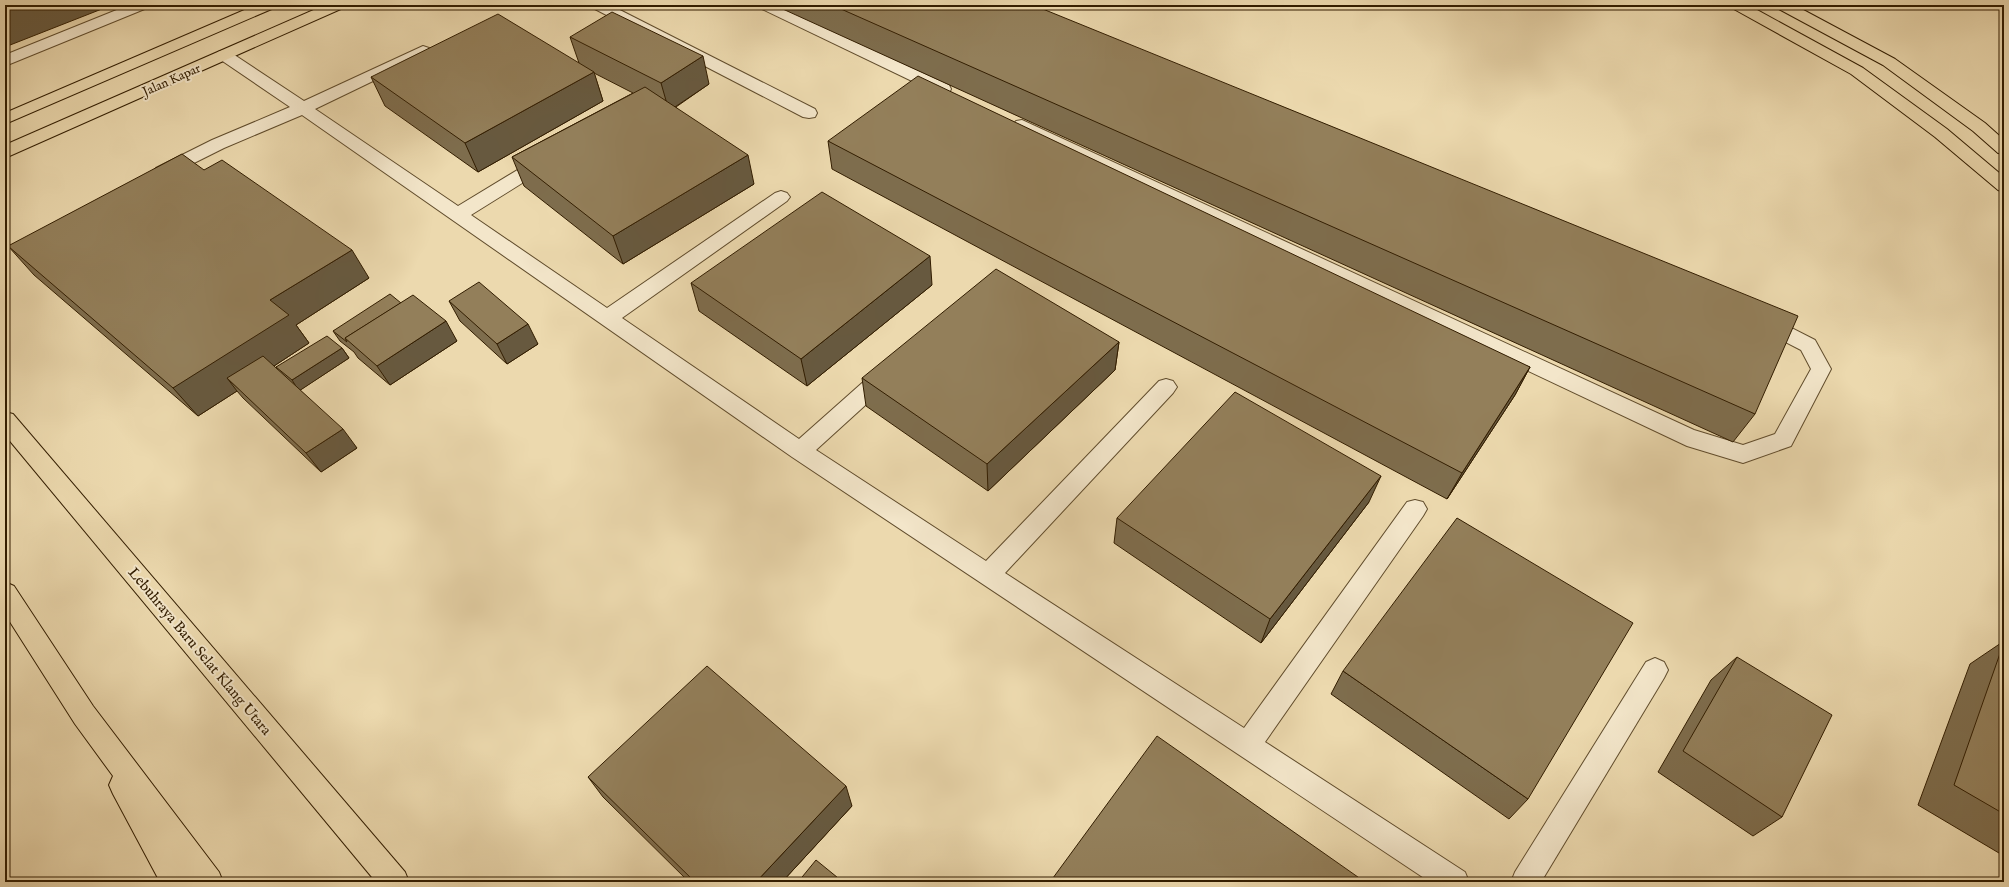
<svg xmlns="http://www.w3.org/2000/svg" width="2009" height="887" font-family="'IM FELL English',serif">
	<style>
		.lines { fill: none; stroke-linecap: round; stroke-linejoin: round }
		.minor-casing { stroke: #604c2c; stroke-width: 2 }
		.highway-casing { stroke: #321d00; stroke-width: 2 }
		.minor { fill: #f3e6ca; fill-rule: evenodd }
		.highway { fill: #ecd9ae; fill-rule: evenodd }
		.wall { fill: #7e6d4d; stroke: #321d00 }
		.shaded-wall { fill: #67593f; stroke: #321d00 }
		.building { fill: #937f5a; stroke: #321d00 }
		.labels { text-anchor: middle; stroke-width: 4; stroke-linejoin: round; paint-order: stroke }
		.far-street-label { font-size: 13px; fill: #321d00; stroke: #f3e6ca }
		.street-label { font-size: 15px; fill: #321d00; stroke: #f3e6ca }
	</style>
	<rect width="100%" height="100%" fill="#ecd9ae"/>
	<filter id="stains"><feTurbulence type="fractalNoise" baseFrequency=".005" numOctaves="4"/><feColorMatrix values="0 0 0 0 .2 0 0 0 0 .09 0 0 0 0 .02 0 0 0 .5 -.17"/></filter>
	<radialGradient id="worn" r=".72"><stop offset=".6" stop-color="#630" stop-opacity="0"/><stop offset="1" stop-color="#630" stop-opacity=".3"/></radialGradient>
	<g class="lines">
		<defs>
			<g id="minor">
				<polygon points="129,5 150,5 147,8 5,66 5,55"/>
				<polygon points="590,5 610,5 815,109 817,113 815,117 809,118 803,117 593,8"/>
				<polygon points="757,5 777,5 949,85 951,89 949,93 943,94 937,93 760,8"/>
				<polygon points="423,46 429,48 431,51 429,54 315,109 458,206 539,157 545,155 551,157 554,161 551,165 471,215 607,308 775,193 781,191 787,193 790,197 787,201 622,318 799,439 879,368 886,366 893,368 896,374 893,380 816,450 986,561 1159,381 1166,379 1173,381 1177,387 1173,393 1005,573 1244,728 1407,502 1415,500 1423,502 1427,509 1423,516 1265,742 1465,872 1469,882 1430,882 792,457 302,115 224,148 168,176 162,178 156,176 153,172 156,168 212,140 290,107 218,58 216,55 218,52 224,50 230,52 304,101"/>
				<polygon points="1022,120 1694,430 1743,445 1775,434 1811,369 1801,350 1756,327 1753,322 1756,317 1763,315 1770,317 1815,340 1831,369 1791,446 1743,463 1687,446 1016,129 1013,125 1016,121"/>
				<polygon points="1655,658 1664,662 1668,670 1664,678 1541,882 1511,882 1515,872 1646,662"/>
			</g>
			<g id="highway">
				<polygon points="256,5 277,5 274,8 5,124 5,113"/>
				<polygon points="325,5 346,5 343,8 5,158 5,145"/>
				<polygon points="1729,5 1748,5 1863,68 1947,129 2004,177 2004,192 1998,190 1935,137 1851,74 1732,8"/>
				<polygon points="1774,5 1794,5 1895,59 1985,123 2004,140 2004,154 1998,153 1973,131 1883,65 1777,8"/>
				<polygon points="5,412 13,414 405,872 409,882 376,882 5,435"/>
				<polygon points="5,582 14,586 93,706 219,872 223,882 191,882 189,879 190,882 160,882 113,794 109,785 113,776 75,724 5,614"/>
			</g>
		</defs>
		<use href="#minor" class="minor-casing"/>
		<use href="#highway" class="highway-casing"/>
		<use href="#minor" class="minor"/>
		<use href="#highway" class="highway"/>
	</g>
	<g class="wall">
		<polygon points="774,5 1033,5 1755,414 1733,442"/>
		<polygon points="570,37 709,84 676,107 754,184 623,264 524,186 512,157 633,93 594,73 603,101 478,172 385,106 371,77 579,63"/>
		<polygon points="828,141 1530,367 1515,395 1447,499 832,169"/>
		<polygon points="204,170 369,278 296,325 309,343 274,366 278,370 276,367 342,348 349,358 300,390 357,448 321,472 243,398 237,391 198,416 34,275 8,246"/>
		<polygon points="691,283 932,285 807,386 699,311"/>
		<polygon points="449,301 538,344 507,364 460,321"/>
		<polygon points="401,303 457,341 390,385 358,358 354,352 340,341 333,331"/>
		<polygon points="1119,342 1115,370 988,491 866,406 862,378"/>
		<polygon points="1369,502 1261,643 1114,543 1117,518"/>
		<polygon points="2004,641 2004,856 1918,805 1970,664"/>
		<polygon points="1737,657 1782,817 1753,836 1658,772 1711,680"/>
		<polygon points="1343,671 1528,799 1509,819 1331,694"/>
		<polygon points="588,777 852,806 782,882 689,882 603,797"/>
	</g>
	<g class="shaded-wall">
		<polygon points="5,5 112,5 5,47"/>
		<polygon points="703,56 709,84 669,111 661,83"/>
		<polygon points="594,72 603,101 478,172 465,143"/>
		<polygon points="748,155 754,184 623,264 613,236"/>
		<polygon points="352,250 369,278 296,325 309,343 239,389 227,378 237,391 198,416 173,388 270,300"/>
		<polygon points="930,256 932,285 807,386 801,359"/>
		<polygon points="446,321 457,341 390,385 377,366"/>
		<polygon points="528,324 538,344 507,364 497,344"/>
		<polygon points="1119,342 1115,370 988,491 987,464"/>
		<polygon points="342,348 349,358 299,391 292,380"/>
		<polygon points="1530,367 1515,395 1447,499 1462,473"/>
		<polygon points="343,429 357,448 321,472 306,453"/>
		<polygon points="1381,476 1369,502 1261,643 1270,619"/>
		<polygon points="846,786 852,806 782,882 756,882"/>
	</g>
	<g class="building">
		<polygon points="832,5 1033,5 1798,316 1755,414"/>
		<polygon points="612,12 703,56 661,83 570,37"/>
		<polygon points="498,14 594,72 465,143 371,77"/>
		<polygon points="918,76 1530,367 1462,473 828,141"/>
		<polygon points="645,87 748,155 613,236 512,157"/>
		<polygon points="182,154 204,170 222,160 352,250 270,300 289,315 173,388 8,246"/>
		<polygon points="822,192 930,256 801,359 691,283"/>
		<polygon points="996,269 1119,342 987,464 862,378"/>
		<polygon points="479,282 528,324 497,344 449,301"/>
		<polygon points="390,294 401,303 345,338 347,342 333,331"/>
		<polygon points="413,295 446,321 377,366 345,338"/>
		<polygon points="327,336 342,348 292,380 276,367"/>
		<polygon points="263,356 343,429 306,453 227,378"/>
		<polygon points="1235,392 1381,476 1270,619 1117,518"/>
		<polygon points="1457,518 1633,623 1528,799 1343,671"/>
		<polygon points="2004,642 2004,814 1954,785"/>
		<polygon points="1737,657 1832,715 1782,817 1683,751"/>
		<polygon points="707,666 846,786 756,882 695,882 588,777"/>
		<polygon points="1157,736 1365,882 1050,882"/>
		<polygon points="816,860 843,882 798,882"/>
	</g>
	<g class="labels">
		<g class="far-street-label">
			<text transform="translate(171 79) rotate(-24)" y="5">Jalan Kapar</text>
		</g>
		<g class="street-label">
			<text transform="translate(200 651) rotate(50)" y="5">Lebuhraya Baru Selat Klang Utara</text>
		</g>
	</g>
	<rect width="2009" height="887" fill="none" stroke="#ecd9ae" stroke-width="20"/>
	<rect x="6" y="6" width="1997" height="875" fill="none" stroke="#321d00" stroke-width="2"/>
	<rect x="10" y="10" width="1989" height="867" fill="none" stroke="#321d00"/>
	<rect width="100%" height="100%" filter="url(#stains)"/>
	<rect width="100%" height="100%" fill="url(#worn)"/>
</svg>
